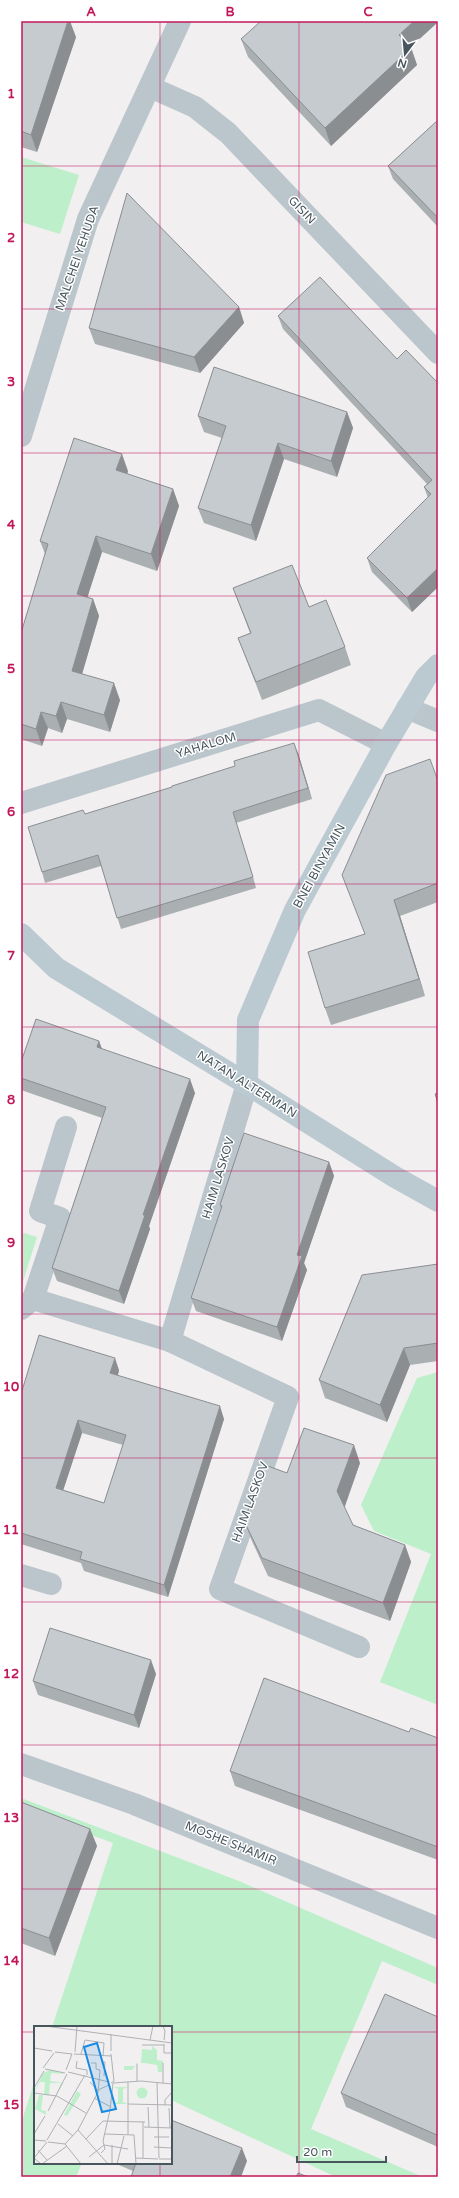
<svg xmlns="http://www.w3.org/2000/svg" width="459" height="2198" font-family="'Varela Round',sans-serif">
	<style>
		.green { fill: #beefcb }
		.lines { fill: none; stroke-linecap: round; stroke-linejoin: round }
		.street { stroke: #bbc6cc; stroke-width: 22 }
		.secondary { stroke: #bbc9d1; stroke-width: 22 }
		.wall { fill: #aaafb2; fill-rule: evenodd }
		.shaded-wall { fill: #8b8e91 }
		.building { fill: #c6cbcf; stroke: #8b8e91; fill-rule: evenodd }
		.grid { fill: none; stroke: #c2185b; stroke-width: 1; stroke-opacity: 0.55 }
		.labels { text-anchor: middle; stroke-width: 3; stroke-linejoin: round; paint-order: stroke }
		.street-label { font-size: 12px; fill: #47555d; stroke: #fff }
		.inset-road { fill: none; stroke: #aeb1b5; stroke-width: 1 }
		.view { fill: #198be2; fill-opacity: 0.15; stroke: #198be2; stroke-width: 2 }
		.inset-edge { fill: none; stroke: #47555d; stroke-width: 2 }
		.neatline { fill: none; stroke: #c2185b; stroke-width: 1.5 }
		.grid-label { font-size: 13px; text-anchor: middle; font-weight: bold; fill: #c2185b }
	</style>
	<rect width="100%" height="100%" fill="#f2eff0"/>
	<g class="green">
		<polygon points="21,157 79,175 60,234 21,222"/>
		<polygon points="21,1232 37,1237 21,1288"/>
		<polygon points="438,1372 438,1705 380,1682 431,1554 374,1531 361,1505 417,1378"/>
		<polygon points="21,1798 239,1881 438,1968 438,1985 382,1961 311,2129 423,2177 336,2177 171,2100 171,2027 52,2027 113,1843 21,1809"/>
		<polygon points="35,2080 35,2163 82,2163 76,2177 21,2177 21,2123"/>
	</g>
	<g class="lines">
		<g class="street">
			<polyline points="150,87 195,107 228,133 438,353"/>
			<polyline points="21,436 88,219 180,21"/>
			<polyline points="407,708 438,721"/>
			<polyline points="21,803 319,710 386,744"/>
			<polyline points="247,1084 170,1341 288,1397 220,1589 359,1647"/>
			<polyline points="33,1299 170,1341"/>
			<polyline points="21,1309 33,1299 60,1218 40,1211 66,1127"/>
			<polyline points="21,1575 51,1584"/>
			<polyline points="21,1764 134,1804 438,1928"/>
		</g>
		<g class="secondary">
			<polyline points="21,934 56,968 247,1084 395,1177 438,1201"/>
			<polyline points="247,1084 248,1020 295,910 386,744 426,677 438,665"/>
		</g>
	</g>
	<g class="wall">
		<polygon points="21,21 76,37 37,152 21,147"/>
		<polygon points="438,21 438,22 411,47 417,65 331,146 248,57 241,39"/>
		<polygon points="438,120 438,227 393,179 388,166"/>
		<polygon points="239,307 244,323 200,373 95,344 89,328"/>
		<polygon points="278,316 397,359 438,383 438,587 412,612 372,572 367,558 428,498 424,487 427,484 283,329"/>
		<polygon points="347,412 353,428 337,477 284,459 256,541 204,523 198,508 222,438 204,432 198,416"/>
		<polygon points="128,471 127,474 173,489 179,506 157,571 102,552 87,597 93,599 99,616 82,674 120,700 110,732 67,719 62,733 48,728 42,746 21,739 21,633 45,554 40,541"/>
		<polygon points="233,588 309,607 345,647 351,665 262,700 238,638 250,633"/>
		<polygon points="298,753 312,799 236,823 256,888 121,929 101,866 45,883 42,872 85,814"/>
		<polygon points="438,781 438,902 400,916 425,996 331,1025 325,1008 364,934"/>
		<polygon points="99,1041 102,1049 195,1093 149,1226 150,1229 124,1304 57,1281 52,1268 102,1118 21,1090 21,1062"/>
		<polygon points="329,1162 334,1176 304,1263 307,1270 282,1341 196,1311 191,1298 221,1209 220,1205"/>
		<polygon points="438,1264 438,1361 410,1365 387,1422 325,1398 319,1380"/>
		<path d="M 119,1370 L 118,1376 L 224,1419 L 168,1597 L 84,1571 L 81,1563 L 21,1544 L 21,1394 ZM 82,1433 L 123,1445 L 104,1503 L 63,1490 Z"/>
		<polygon points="360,1463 344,1507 353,1525 405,1545 411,1562 390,1621 268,1576 251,1539 244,1521 287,1473"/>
		<polygon points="156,1674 139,1728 38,1695 33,1681"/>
		<polygon points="438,1738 438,1860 235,1786 230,1771"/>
		<polygon points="21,1802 90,1829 97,1846 55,1956 21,1943"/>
		<polygon points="438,2017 438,2147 346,2107 341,2093"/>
		<polygon points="247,2161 133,2171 114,2163 171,2163"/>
	</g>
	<g class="shaded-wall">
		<polygon points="68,21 70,21 76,37 37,152 31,135"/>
		<polygon points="414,21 438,21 438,22 405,52 399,35"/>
		<polygon points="411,48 417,65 331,146 325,128"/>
		<polygon points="239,307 244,323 200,373 194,357"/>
		<polygon points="347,412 353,428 337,477 331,461"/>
		<polygon points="278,443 284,459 256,541 251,525"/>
		<polygon points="122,454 128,471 123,487 116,470"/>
		<polygon points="173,489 179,506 157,571 151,554"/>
		<polygon points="96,536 102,552 83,611 77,594"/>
		<polygon points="438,568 438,587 412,612 407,598"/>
		<polygon points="93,599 99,616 78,688 72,671"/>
		<polygon points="114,683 120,700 110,732 104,715"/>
		<polygon points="61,702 67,719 62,733 56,716"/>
		<polygon points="41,712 48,728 42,746 36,729"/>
		<polygon points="294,743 298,753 312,799 308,788"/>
		<polygon points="233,812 236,823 256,888 253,877"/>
		<polygon points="394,900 400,916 425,996 419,979"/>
		<polygon points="99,1041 104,1055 97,1047"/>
		<polygon points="190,1079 195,1093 149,1226 150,1229 124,1304 119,1291 143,1215"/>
		<polygon points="329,1162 334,1176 304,1263 307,1270 282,1341 277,1327 297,1255"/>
		<polygon points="404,1348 410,1365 387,1422 380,1405"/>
		<polygon points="115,1358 119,1370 115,1386 110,1373"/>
		<polygon points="220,1406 224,1419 168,1597 164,1585"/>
		<polygon points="78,1420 82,1433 60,1500 56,1488"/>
		<polygon points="354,1445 360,1463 344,1509 337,1491"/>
		<polygon points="405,1545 411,1562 390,1621 383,1603"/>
		<polygon points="151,1660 156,1674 139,1728 134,1715"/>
		<polygon points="90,1829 97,1846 55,1956 49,1938"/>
		<polygon points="242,2148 247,2161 241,2177 230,2177"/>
	</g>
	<g class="building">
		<polygon points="21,21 68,21 31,135 21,131"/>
		<polygon points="261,21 414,21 399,35 411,48 325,128 241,39"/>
		<polygon points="438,120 438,218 388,166"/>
		<polygon points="127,193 239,307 194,357 89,328"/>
		<polygon points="320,277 397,359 406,350 438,383 438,568 407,598 367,558 431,494 424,487 432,480 278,316"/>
		<polygon points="214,367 347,412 331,461 278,443 251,525 198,508 226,426 198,416"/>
		<polygon points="74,438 122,454 116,470 173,489 151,554 96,536 77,594 93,599 72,671 114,683 104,715 61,702 56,716 41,712 36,729 21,724 21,633 48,544 40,541"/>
		<polygon points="292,565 309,607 326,600 345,647 256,682 238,638 251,633 233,588"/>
		<polygon points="294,743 308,788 233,812 253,877 117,918 98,855 42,872 28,827 83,810 85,814 172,787 172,786 235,766 234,761"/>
		<polygon points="430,759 438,781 438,883 394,900 419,979 325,1008 308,952 365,934 342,875 386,775"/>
		<polygon points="36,1019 99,1041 97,1047 190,1079 143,1215 145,1215 119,1291 52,1268 106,1107 21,1078 21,1062"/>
		<polygon points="438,1093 438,1103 435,1094"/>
		<polygon points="244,1133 329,1162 297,1255 302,1256 277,1327 191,1298 222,1206 220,1205"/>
		<polygon points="438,1264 438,1343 404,1348 380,1405 319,1380 362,1275"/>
		<path d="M 39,1335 L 115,1358 L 110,1373 L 220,1406 L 164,1585 L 80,1559 L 82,1552 L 21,1533 L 21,1394 ZM 78,1420 L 126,1435 L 104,1503 L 56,1488 Z"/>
		<polygon points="304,1428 354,1445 337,1491 353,1525 405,1545 383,1603 262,1558 244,1521 265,1465 287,1473"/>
		<polygon points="50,1628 151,1660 134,1715 33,1681"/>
		<polygon points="264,1678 409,1732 411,1728 438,1738 438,1847 230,1771"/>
		<polygon points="21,1802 90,1829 49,1938 21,1928"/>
		<polygon points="385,1994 438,2017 438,2133 437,2135 341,2093"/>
		<polygon points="171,2120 242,2148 230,2177 131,2177 136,2163 171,2163"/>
		<polygon points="298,2173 308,2177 296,2177"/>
	</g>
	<path class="grid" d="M 160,21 L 160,2027M 299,21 L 299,2177M 21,166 L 438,166M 21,309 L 438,309M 21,453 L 438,453M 21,596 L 438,596M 21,740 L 438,740M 21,884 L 438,884M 21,1027 L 438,1027M 21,1171 L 438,1171M 21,1314 L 438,1314M 21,1458 L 438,1458M 21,1602 L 438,1602M 21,1745 L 438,1745M 21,1889 L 438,1889M 21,2032 L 35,2032M 171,2032 L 438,2032M 160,2163 L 160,2177"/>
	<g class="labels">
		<g class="street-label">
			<text transform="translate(302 210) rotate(46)" y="4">GISIN</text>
			<text transform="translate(77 258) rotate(-71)" y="4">MALCHEI YEHUDA</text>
			<text transform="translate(206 745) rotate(-17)" y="4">YAHALOM</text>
			<text transform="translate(319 866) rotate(-61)" y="4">BNEI BINYAMIN</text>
			<text transform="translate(247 1084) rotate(32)" y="4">NATAN ALTERMAN</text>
			<text transform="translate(218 1178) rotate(-73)" y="4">HAIM LASKOV</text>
			<text transform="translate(250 1502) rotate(-70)" y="4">HAIM LASKOV</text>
			<text transform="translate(231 1843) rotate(22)" y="4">MOSHE SHAMIR</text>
		</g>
	</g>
	<g transform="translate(34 2026)">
		<rect width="138" height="138" fill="#f2eff0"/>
		<path d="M 118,20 L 123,24 L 123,34 L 129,35 L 128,46 L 124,46 L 123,39 L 110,37 L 104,37 L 98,44 L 90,44 L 90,40 L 102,40 L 102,37 L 107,37 L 108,23 L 118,24 ZM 16,44 L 32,48 L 17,47 L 16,55 L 29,57 L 22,69 L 27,57 L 16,57 L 15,69 L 10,69 L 11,56 L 6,56 L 0,67 L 9,47 ZM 79,61 L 94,61 L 89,63 L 89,76 L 94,78 L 78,78 L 84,76 L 84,63 ZM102.5 67a5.5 5.5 0 1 1 11 0a5.5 5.5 0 1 1-11 0ZM 43,65 L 47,68 L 33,90 L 30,89 ZM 5,69 L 9,69 L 7,84 L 12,85 L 12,89 L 1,83 Z" fill="#beefcb"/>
		<path class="inset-road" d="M 11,0 L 138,17M 129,0 L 131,5 L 130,14M 116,14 L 119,0M 130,18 L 130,27 L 138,27M 108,19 L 130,19M 0,22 L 18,25M 77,25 L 77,8M 21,26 L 38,28M 41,26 L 43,0M 40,28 L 77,30M 47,28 L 51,14 L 70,17 L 69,30M 77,28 L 80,55 L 77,57M 43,35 L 42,42 L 53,44 L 53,49M 67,36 L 71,36 L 70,50M 9,42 L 20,27M 11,43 L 31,47M 32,44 L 38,28M 34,46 L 75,56M 103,55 L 103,38M 56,56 L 64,65M 123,56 L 125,132M 79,57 L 107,55 L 138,58M 129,57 L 129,37M 0,62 L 10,45M 64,64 L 75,59M 0,67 L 23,70 L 52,87M 60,72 L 77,81M 94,78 L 138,79M 131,79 L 131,74 L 138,66M 114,81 L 115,101M 135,82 L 136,102M 14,85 L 33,48M 109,96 L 109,132M 24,98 L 39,110M 110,101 L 138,102M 44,104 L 74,138M 0,108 L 11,90M 71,108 L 100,109 L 102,138M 94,108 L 94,56M 120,111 L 135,111M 52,113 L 69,95 L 111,96M 0,114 L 12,115M 13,114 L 51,49M 14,116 L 31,118 L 47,138M 31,118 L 44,104 L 64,66 L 66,44 L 62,43 L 62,37 L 57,37M 70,119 L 94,123M 78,119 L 78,138M 120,121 L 138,122M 4,124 L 13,134M 67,127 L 71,123 L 69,115 L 76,84 L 79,57M 55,131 L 70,119M 101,132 L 124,133M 125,133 L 138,133M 7,138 L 0,132 L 13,116M 8,138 L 33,120M 83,138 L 90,110"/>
		<path class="view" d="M 63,17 L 82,83 L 68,86 L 50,21 Z"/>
		<rect width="138" height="138" class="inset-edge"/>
	</g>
	<rect width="459" height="2198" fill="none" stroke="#ffffff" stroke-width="44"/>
	<g transform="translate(405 54) rotate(196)" stroke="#ffffff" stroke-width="3" paint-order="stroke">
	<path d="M0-3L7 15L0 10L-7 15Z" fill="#47555d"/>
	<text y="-6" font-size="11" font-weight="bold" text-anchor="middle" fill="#47555d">N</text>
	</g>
	<path d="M297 2156v6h89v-6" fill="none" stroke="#47555d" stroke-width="2"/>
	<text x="303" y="2156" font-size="12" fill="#47555d" stroke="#ffffff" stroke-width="3" paint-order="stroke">20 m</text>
	<rect x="22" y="22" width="415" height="2154" class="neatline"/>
	<g class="grid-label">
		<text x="91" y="16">A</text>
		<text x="230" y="16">B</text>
		<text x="368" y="16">C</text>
		<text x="11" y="98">1</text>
		<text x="11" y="242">2</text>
		<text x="11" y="386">3</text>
		<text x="11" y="529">4</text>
		<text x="11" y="673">5</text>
		<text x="11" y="816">6</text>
		<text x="11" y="960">7</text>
		<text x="11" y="1104">8</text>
		<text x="11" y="1247">9</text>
		<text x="11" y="1391">10</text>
		<text x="11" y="1534">11</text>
		<text x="11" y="1678">12</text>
		<text x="11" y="1822">13</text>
		<text x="11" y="1965">14</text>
		<text x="11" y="2109">15</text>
	</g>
</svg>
